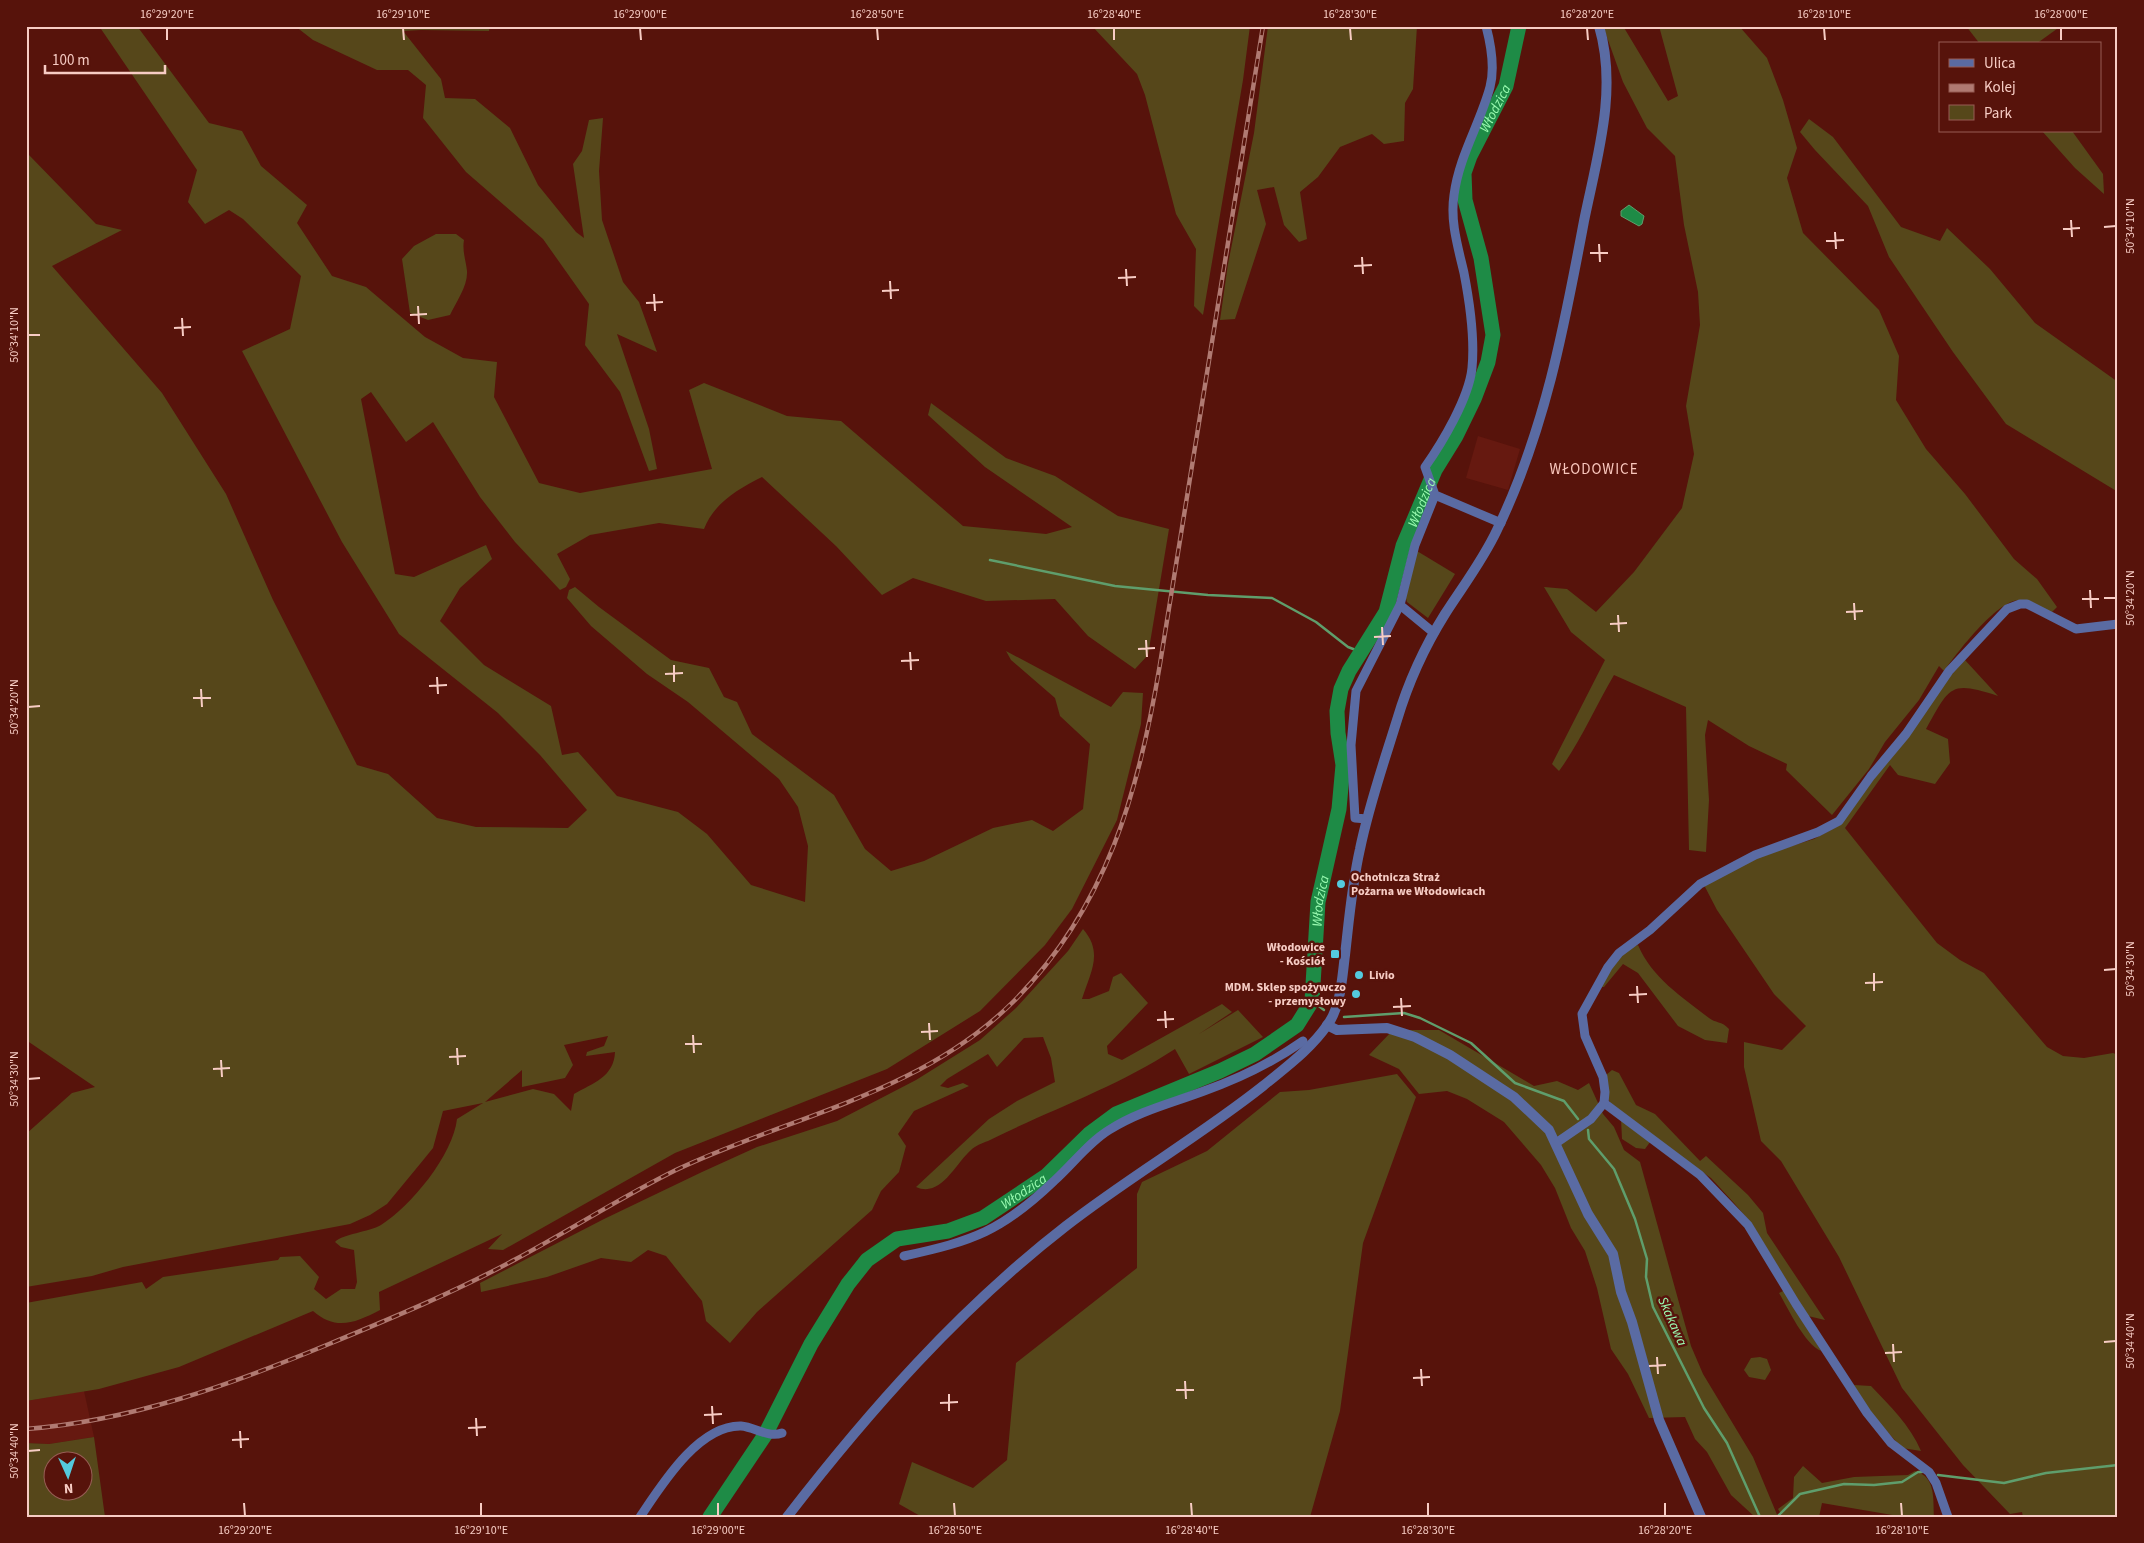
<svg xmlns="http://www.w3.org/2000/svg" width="2144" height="1543" font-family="'Source Sans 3',sans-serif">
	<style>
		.built { fill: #661910 }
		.green { fill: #56471a; fill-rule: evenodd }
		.water { fill: #1e8b46; stroke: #5f9e6c }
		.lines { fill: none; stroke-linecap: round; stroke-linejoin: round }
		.stream { stroke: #5f9e6c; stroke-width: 2.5 }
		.river { stroke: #1e8b46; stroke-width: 15 }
		.minor { stroke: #5a6ba3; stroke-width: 9 }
		.tertiary { stroke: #5a6ba3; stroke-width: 10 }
		.rail-casing { stroke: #b07a72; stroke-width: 4.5 }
		.rail { stroke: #57130b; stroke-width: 2.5; stroke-dasharray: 8; stroke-linecap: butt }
		.ticks { fill: none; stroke: #f7ccc4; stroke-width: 2 }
		.poi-dot { fill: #54cade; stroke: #57130b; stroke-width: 2 }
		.labels { text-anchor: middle; stroke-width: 5; stroke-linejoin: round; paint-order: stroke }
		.poi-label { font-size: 12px; font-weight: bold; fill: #f7ccc4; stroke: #57130b; text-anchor: start }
		.water-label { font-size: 14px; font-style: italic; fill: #99fab0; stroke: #57130b }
		.quarter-label { font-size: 15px; letter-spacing: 1px; fill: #f9c6bc; stroke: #57130b }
		.neatline { fill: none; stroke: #f7ccc4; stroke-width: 2 }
		.ticks-label { font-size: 12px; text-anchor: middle; fill: #f7ccc4 }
	</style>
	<rect width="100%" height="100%" fill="#57130b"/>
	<g class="built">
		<polygon points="1478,436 1520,449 1508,490 1466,478"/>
		<polygon points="84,1391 94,1437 49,1444 26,1443 26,1401"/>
	</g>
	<g class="green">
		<path d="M 99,26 L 137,26 L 209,123 L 242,131 L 261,166 L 307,205 L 297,223 L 332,276 L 366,287 L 425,337 L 463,358 L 497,362 L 494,397 L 539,483 L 580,493 L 712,469 L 689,390 L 704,383 L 787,416 L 841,421 L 963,526 L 1046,534 L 1072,527 L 985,467 L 928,415 L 931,403 L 1006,458 L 1055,476 L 1118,516 L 1169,529 L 1148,655 L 1135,669 L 1088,636 L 1055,599 L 986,601 L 913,578 L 882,595 L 836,546 L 762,477 C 738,489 714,503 704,529 L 659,523 L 590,535 L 557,554 L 570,579 L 566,587 L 560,590 L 515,542 L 480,497 L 433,422 L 406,442 L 371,392 L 361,399 L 395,574 L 414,577 L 486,545 L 492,559 L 460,588 L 440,621 L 484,665 L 551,706 L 562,755 L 578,752 L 617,796 L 678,812 L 707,834 L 751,885 L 805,902 L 808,846 L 798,807 L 779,779 L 688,702 L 647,674 L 591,626 L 567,598 L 569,590 L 575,587 L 599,607 L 671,660 L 709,668 L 724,697 L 737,702 L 752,734 L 834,795 L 865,849 L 891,871 L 924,861 L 993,828 L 1032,820 L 1053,831 L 1083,809 L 1090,744 L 1060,716 L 1055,698 L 1011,660 L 1006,651 L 1111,707 L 1123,692 L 1143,693 L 1141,724 L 1117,820 L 1072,909 L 1045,945 L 980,1011 L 887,1069 L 675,1153 L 503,1250 L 488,1249 L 502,1234 L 379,1292 L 380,1310 C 355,1323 336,1331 313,1311 L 179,1367 L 99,1389 L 26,1401 L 26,1303 L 142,1282 L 146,1289 L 163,1277 L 278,1260 L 280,1257 L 300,1256 L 319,1277 L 314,1289 L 326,1299 L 341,1289 L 355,1289 L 357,1282 L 354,1250 L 341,1247 L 335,1242 C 342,1234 369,1232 381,1225 C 411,1206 453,1155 457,1119 L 483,1103 L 443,1111 L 433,1148 L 420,1164 L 387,1204 L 370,1215 L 350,1224 L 123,1267 L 92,1276 L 26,1287 L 26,1134 L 72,1093 L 95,1087 L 26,1040 L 26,100 L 29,155 L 96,224 L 122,230 L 52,266 L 162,393 L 226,494 L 273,600 L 357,765 L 388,774 L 437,818 L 476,827 L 568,828 L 587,810 L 540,755 L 498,713 L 399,634 L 342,542 L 242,351 L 290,329 L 301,276 L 243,219 L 229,210 L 205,224 L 188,202 L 197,170 ZM 608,1036 L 604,1046 L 587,1052 L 586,1056 L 615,1052 C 614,1077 593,1083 574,1094 L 571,1111 L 554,1094 L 533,1089 L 485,1102 L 522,1070 L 522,1087 L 565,1078 L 573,1065 L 564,1045 Z"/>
		<polygon points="295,26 490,26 489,31 421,30 403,31 441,79 445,98 475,99 510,128 538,185 576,232 584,238 573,164 582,151 589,120 603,118 599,171 602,220 623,282 639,302 657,352 617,334 649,429 657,469 649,471 620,392 585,345 589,304 543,239 466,172 423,118 426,85 408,70 377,70 313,40"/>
		<polygon points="1092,26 1250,26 1243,80 1203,315 1194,306 1196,249 1176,214 1145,95 1137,74"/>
		<polygon points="1268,26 1417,26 1413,89 1405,103 1404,141 1384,144 1372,134 1340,147 1318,177 1300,192 1307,239 1299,242 1284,225 1274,187 1257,190 1266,224 1235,319 1220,320 1228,264 1254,133"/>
		<path d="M 1603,26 L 1623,26 L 1668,101 L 1678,96 L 1659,26 L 1739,26 L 1767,58 L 1783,100 L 1797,148 L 1787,178 L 1803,233 L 1879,310 L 1899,356 L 1896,400 L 1926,449 L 1965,494 L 2014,559 L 2037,579 L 2057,607 L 2051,613 C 2042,608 2031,599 2019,600 C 1996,601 1957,653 1944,671 L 1939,666 L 1919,700 L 1885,742 L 1869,769 L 1832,815 L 1786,770 L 1787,764 L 1749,746 L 1708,720 L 1705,735 L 1709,800 L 1706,852 L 1689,850 L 1686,707 L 1614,675 C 1595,707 1581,741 1559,771 L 1552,764 L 1605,660 L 1571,632 L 1544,587 L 1567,589 L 1596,612 L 1634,572 L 1682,508 L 1694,454 L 1686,406 L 1700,325 L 1698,292 L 1684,225 L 1675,156 L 1647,128 L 1623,82 Z"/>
		<polygon points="1966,26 2061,26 2036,44 1980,44"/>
		<polygon points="1809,119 1833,137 1901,227 1940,241 1947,228 1990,269 2035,323 2118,382 2118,492 2006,424 1953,352 1889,257 1868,206 1815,150 1800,132"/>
		<polygon points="2042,131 2072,131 2103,174 2104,194 2075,168"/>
		<path d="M 436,234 L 456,234 L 464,240 C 462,251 466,261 467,271 C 468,286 456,302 450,315 L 428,320 L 410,313 L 402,259 L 414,246 Z"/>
		<polygon points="1417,551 1455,574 1428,618 1407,602 1405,595"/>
		<path d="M 1965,660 L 1998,696 C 1949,680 1950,687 1926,729 L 1948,739 L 1950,763 L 1935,784 L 1898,775 L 1890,765 L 1845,828 L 1937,943 L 1960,960 L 1984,973 L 2047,1047 L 2063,1056 L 2084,1058 L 2113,1053 L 2118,1055 L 2118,1517 L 2023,1517 L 2022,1512 L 2010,1514 L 1963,1465 L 1902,1388 L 1839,1257 L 1781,1161 L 1761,1141 L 1744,1067 L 1744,1042 L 1782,1050 L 1806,1026 L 1774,994 L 1717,910 L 1704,885 L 1759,856 L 1814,839 L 1840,825 L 1950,676 Z"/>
		<path d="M 1083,929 C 1104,953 1090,973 1082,999 L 1089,999 L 1109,991 L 1113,977 L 1121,973 L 1148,1003 L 1107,1046 L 1108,1054 L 1122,1060 L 1222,1004 L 1232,1012 L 1199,1034 L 1238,1010 L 1263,1037 L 1189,1074 L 1175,1049 C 1115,1088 1052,1109 988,1141 C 982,1143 975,1146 971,1150 C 955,1164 941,1198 916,1187 L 989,1119 L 1017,1101 L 1055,1082 L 1051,1058 L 1043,1037 L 1024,1038 L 997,1067 L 988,1054 L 947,1079 L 940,1086 L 948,1088 L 963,1083 L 969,1086 L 914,1111 L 898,1134 L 906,1146 L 899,1172 L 881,1191 L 872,1210 L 757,1312 L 730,1343 L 706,1321 L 702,1301 L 666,1256 L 648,1250 L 631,1262 L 601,1258 L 547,1277 L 481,1292 L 480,1283 L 604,1219 L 702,1172 L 757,1147 L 837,1121 L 916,1080 L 980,1040 L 1016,1008 L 1068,951 Z"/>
		<path d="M 1638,945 C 1652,978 1681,996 1709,1018 C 1715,1023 1722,1021 1729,1029 L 1727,1043 L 1705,1040 L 1678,1026 L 1638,973 L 1623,964 L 1604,987 L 1600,987 C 1610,969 1617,952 1638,945 Z"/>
		<polygon points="1393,1030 1439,1030 1534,1086 1557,1081 1578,1090 1589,1083 1603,1114 1614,1127 1624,1150 1640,1162 1691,1346 1703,1374 1753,1457 1778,1517 1755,1517 1731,1495 1707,1452 1695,1439 1685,1417 1649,1418 1628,1374 1611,1349 1597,1288 1585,1251 1571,1228 1555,1188 1541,1165 1504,1122 1467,1099 1447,1091 1419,1094 1399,1069 1369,1055"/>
		<polygon points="1612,1070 1619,1073 1636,1105 1655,1114 1700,1161 1706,1156 1748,1195 1763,1213 1767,1233 1825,1320 1808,1316 1752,1224 1734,1203 1711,1178 1653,1138 1645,1149 1636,1148 1622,1139 1621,1119 1608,1099 1606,1075"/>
		<polygon points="1397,1074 1416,1097 1363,1243 1340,1411 1310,1517 922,1517 899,1504 912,1462 973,1488 1007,1460 1016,1363 1137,1268 1137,1194 1142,1182 1207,1151 1280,1092 1309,1090"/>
		<path d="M 1785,1290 L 1821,1351 C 1804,1343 1789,1310 1779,1293 Z"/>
		<polygon points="1760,1357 1767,1359 1771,1370 1765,1380 1749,1377 1744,1370 1751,1358"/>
		<path d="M 1854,1385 L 1871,1386 C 1890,1406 1910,1425 1921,1451 L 1902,1448 L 1864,1406 Z"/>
		<path d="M 94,1437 L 105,1517 L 26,1517 L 26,1443 L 49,1444 ZM 52,1460 L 82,1460 L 82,1490 L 52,1490 Z"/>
		<path d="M 1803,1466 L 1822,1483 L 1854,1477 L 1908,1475 L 1915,1471 C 1936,1477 1933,1498 1934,1517 L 1904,1517 L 1822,1503 L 1819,1517 L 1783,1517 L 1778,1509 L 1793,1498 L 1794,1477 Z"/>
	</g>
	<polygon class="water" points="1629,205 1644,216 1642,224 1639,226 1621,216 1621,211"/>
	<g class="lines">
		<g class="stream">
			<polyline points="990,560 1115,586 1208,595 1272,598 1316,622 1348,647 1361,652"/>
			<polyline points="1312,1001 1324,1010"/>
			<polyline points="1344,1017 1404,1013 1420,1018 1471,1043 1515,1083 1564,1101 1578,1119"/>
			<polyline points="1588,1130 1589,1139 1614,1169 1635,1219 1647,1259 1646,1277 1653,1307 1704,1408 1727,1443 1760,1517"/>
			<polyline points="1938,1475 2004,1483 2046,1473 2118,1465"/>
			<polyline points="1777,1517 1800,1494 1844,1484 1874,1485 1902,1482 1918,1472 1922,1472"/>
		</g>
		<path class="river" id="s1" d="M 710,1517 L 765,1435 L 811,1344 L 848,1284 L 867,1260 L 897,1239 L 948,1231 L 983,1218 L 1046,1176 L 1089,1134 L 1116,1114 L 1220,1071 L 1255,1054 L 1297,1025 L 1312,1001 L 1318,902 L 1339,809 L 1343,765 L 1338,733 L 1337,711 L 1341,689 L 1349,671 L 1386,612 L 1403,546 L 1435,470 L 1456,436 L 1474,399 L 1488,362 L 1493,335 L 1481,258 L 1465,200 L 1464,173 L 1470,156 L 1506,86 L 1519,26"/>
		<g class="minor">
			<path d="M 1486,26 C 1491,45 1495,68 1490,87 C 1480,124 1459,156 1454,195 C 1450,222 1458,247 1464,273 C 1470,304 1475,337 1472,368 C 1469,398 1442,443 1425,467 L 1435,495 L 1501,523"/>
			<polyline points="1400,605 1434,633"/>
			<polyline points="1367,819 1355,818 1351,745 1356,691 1400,605 1415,545 1435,495"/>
			<polyline points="1604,1103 1700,1175 1748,1225 1796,1304 1867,1413 1891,1443 1929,1472 1936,1483 1948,1517"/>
			<polyline points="1556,1143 1591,1119 1604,1103 1605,1092 1603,1077 1585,1036 1582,1014 1608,967 1619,953 1650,930 1700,884 1755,855 1818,832 1839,821 1871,776 1906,734 1949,671 2007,609 2020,604 2027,604 2076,629 2118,624"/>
			<path d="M 904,1256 C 973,1241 1002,1231 1054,1181 C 1073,1164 1088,1143 1109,1130 C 1139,1111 1172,1103 1204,1091 C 1238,1079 1273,1062 1303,1041"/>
			<path d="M 640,1517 C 661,1486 698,1425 741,1426 C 755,1427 768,1438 782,1433"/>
		</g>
		<g class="tertiary">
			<polyline points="1327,1025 1337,1030 1387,1028 1415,1037 1450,1055 1514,1097 1549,1130 1588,1214 1613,1254 1621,1292 1632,1322 1659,1420 1701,1517"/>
			<path d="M 787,1517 C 869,1411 959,1309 1066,1226 C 1129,1177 1200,1136 1263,1086 C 1286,1067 1311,1049 1328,1024 C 1341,1006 1342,978 1345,955 C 1349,920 1352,884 1360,849 C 1369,805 1384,762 1397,720 C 1408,683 1425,646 1445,614 C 1463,586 1483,560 1497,530 C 1545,430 1564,328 1584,221 C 1597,157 1618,90 1599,26"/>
		</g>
		<defs>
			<path id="rail" d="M 26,1429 C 132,1421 232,1384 329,1344 C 392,1318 455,1292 516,1259 C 569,1231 621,1197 676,1170 C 790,1116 921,1094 1014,1001 C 1107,907 1139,791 1160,664 L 1263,26"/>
		</defs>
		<use href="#rail" class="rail-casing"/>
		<use href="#rail" class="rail"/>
	</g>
	<path class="ticks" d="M 167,28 L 167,40M 403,28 L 404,40M 640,28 L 641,40M 877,28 L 878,40M 1114,28 L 1114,40M 1350,28 L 1351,40M 1587,28 L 1588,40M 1824,28 L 1825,40M 2061,28 L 2061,40M 2071,220 L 2072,237M 2104,227 L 2116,226M 2063,229 L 2080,228M 1835,232 L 1836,249M 1826,241 L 1844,240M 1599,244 L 1600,262M 1590,253 L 1608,253M 1362,257 L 1363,274M 1354,266 L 1372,265M 1126,269 L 1127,286M 1118,278 L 1136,277M 890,281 L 891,299M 882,291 L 899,290M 654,294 L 655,311M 646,303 L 663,302M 418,306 L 419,324M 410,315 L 427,314M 182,318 L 183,336M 174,328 L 191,327M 28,335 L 40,335M 2090,590 L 2091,608M 2104,598 L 2116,598M 2082,599 L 2099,599M 1854,603 L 1855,620M 1846,612 L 1863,611M 1618,615 L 1619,632M 1610,624 L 1627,623M 1382,627 L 1383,645M 1374,637 L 1391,636M 1146,640 L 1147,657M 1138,649 L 1155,648M 910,652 L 911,670M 901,661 L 919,660M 674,665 L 674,682M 665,674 L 683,673M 437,677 L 438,694M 429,686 L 447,685M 201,689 L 202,707M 193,698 L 211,698M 28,707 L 40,706M 2104,970 L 2116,969M 1874,973 L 1874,991M 1865,983 L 1883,982M 1637,986 L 1638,1003M 1629,995 L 1647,994M 1401,998 L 1402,1016M 1393,1007 L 1411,1006M 1165,1011 L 1166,1028M 1157,1020 L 1174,1019M 929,1023 L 930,1040M 921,1032 L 938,1031M 693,1035 L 694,1053M 685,1044 L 702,1044M 457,1048 L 458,1065M 449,1057 L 466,1056M 221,1060 L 222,1077M 213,1069 L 230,1068M 28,1079 L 40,1078M 2104,1342 L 2116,1341M 1893,1344 L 1894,1362M 1885,1353 L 1902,1352M 1657,1357 L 1658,1374M 1649,1366 L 1666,1365M 1421,1369 L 1422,1386M 1413,1378 L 1430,1377M 1185,1381 L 1186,1399M 1176,1390 L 1194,1390M 949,1394 L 949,1411M 940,1403 L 958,1402M 712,1406 L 713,1424M 704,1415 L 722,1414M 476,1418 L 477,1436M 468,1428 L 486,1427M 240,1431 L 241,1448M 232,1440 L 249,1439M 28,1451 L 40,1450M 244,1503 L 245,1516M 481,1503 L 481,1516M 718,1503 L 718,1516M 954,1503 L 955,1516M 1191,1503 L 1192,1516M 1428,1503 L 1428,1516M 1665,1503 L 1665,1516M 1901,1503 L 1902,1516"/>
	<g class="poi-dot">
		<circle cx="1341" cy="884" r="5"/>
		<rect x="1330" y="949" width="10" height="10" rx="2.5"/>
		<circle cx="1359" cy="975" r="5"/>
		<circle cx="1356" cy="994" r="5"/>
	</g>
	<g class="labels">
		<g class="poi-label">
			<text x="1351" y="881">Ochotnicza Straż<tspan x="1351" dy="14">Pożarna we Włodowicach</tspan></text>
			<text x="1325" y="951" text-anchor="end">Włodowice<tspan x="1325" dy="14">- Kościół</tspan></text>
			<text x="1369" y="979">Livio</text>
			<text x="1346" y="991" text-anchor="end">MDM. Sklep spożywczo<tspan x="1346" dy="14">- przemysłowy</tspan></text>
		</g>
		<g class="water-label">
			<text dy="5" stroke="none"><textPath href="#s1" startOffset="1768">Włodzica</textPath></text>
			<text dy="5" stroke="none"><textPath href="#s1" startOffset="1348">Włodzica</textPath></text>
			<text dy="5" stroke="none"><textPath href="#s1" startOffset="928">Włodzica</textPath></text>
			<text dy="5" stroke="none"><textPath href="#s1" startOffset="476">Włodzica</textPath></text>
			<text transform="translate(1673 1321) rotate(66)" y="5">Skakawa</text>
		</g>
		<g class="quarter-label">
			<text x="1594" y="474">WŁODOWICE</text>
		</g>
	</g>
	<rect width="2144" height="1543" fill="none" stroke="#57130b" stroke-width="55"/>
	<rect x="1939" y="42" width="162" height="90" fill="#57130b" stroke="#975d55"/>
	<rect x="1949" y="59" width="25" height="8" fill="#5a6ba3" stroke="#975d55"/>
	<text x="1984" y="68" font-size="15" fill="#f7ccc4">Ulica</text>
	<rect x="1949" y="84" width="25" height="8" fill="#b07a72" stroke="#975d55"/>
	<text x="1984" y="92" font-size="15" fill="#f7ccc4">Kolej</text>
	<rect x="1949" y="105" width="25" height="15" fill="#56471a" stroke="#975d55"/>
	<text x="1984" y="118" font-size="15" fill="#f7ccc4">Park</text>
	<g transform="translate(68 1476) rotate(177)"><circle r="24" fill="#57130b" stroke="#975d55"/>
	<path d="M0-4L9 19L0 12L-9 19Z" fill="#54cade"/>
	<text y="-8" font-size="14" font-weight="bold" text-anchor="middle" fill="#f7ccc4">N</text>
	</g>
	<path d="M45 65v8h120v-8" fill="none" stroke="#f7ccc4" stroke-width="2.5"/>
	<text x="52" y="65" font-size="15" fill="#f7ccc4" stroke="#57130b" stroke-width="4" paint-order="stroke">100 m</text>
	<rect x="28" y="28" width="2088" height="1488" class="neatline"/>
	<g class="ticks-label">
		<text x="167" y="18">16°29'20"E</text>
		<text x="403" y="18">16°29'10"E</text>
		<text x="640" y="18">16°29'00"E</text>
		<text x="877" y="18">16°28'50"E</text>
		<text x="1114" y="18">16°28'40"E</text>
		<text x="1350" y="18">16°28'30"E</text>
		<text x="1587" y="18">16°28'20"E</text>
		<text x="1824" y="18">16°28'10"E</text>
		<text x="2061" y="18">16°28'00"E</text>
		<text transform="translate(2130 226) rotate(-90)" y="4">50°34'10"N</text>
		<text transform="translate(14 335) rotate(-90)" y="4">50°34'10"N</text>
		<text transform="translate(2130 598) rotate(-90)" y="4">50°34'20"N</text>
		<text transform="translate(14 707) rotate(-90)" y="4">50°34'20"N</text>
		<text transform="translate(2130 969) rotate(-90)" y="4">50°34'30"N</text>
		<text transform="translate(14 1079) rotate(-90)" y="4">50°34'30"N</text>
		<text transform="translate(2130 1341) rotate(-90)" y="4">50°34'40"N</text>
		<text transform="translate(14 1451) rotate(-90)" y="4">50°34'40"N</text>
		<text x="245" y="1534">16°29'20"E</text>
		<text x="481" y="1534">16°29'10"E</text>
		<text x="718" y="1534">16°29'00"E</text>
		<text x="955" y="1534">16°28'50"E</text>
		<text x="1192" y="1534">16°28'40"E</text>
		<text x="1428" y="1534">16°28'30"E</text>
		<text x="1665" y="1534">16°28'20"E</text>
		<text x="1902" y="1534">16°28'10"E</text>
	</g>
</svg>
